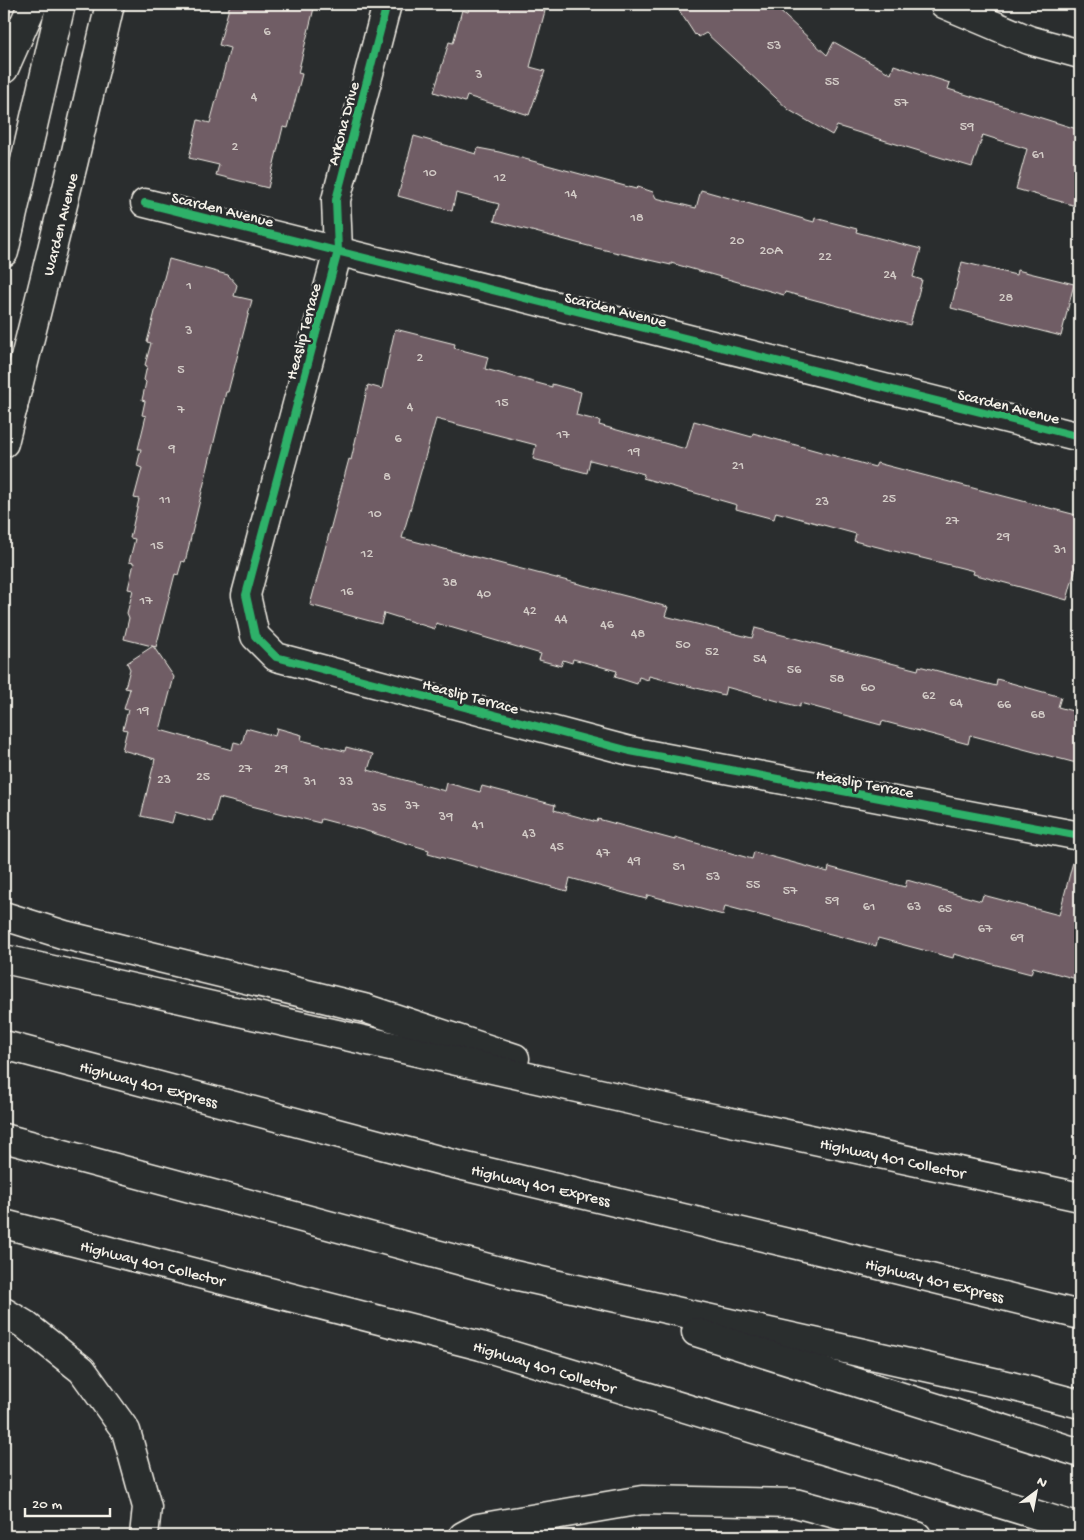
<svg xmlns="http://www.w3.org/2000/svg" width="1084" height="1540" font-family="'Gochi Hand',sans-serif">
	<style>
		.building { fill: #6f5d65; stroke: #f4f1e8 }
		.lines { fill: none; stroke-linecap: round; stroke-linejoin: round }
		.street-casing { stroke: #f4f1e8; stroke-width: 31 }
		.secondary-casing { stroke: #f4f1e8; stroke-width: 31 }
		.highway-casing { stroke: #f4f1e8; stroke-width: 31 }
		.street { stroke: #2a2d2e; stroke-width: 28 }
		.secondary { stroke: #2a2d2e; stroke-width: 28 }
		.highway { stroke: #2a2d2e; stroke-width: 28 }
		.cycleway-casing { stroke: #2a2d2e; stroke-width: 11 }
		.cycleway { stroke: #2db169; stroke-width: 8 }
		.labels { text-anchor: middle; stroke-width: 5; stroke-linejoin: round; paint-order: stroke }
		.number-label { font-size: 14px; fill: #d3ccc7 }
		.street-label { font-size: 16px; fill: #f4f1e8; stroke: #2a2d2e }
	</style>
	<rect width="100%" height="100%" fill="#2a2d2e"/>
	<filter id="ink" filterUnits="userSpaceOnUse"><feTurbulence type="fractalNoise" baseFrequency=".02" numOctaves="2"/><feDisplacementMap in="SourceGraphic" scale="10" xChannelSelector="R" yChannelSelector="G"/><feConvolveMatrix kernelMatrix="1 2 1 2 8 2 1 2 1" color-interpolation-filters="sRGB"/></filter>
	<g filter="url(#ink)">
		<g class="building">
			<polygon points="230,4 315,4 298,73 302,74 288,128 283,127 268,188 216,175 219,165 189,158 198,120 210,123 230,48 219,45"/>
			<polygon points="471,4 518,4 545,11 530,67 545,71 529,115 467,96 465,102 434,92 449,42 453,43 462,10 468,12"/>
			<polygon points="675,4 772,4 827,55 834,42 891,74 894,65 950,83 948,89 1080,130 1080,207 1016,189 1027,149 983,135 972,167 837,126 832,135 789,110 706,33 699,37 696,34 695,35"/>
			<polygon points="414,136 476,154 478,148 499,152 636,189 638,187 653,192 656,198 696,208 701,190 814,222 815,218 857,229 856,232 921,249 913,277 922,280 910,325 785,292 784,295 671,263 671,265 592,247 494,221 499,204 456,193 452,211 398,196"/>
			<polygon points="169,259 228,275 237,285 234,296 252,300 228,392 226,392 185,562 182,561 178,575 175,574 156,647 124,639 129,618 127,613 133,590 128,589 134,563 129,562 135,539 130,538 139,499 134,498 142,468 137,466 141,449 138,449 146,416 142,415 145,401 142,400 146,382 144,380 147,366 145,365 151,343 147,342"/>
			<polygon points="962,262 1016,275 1017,270 1074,284 1061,336 951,308"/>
			<polygon points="395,329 455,344 454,348 488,357 485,369 552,387 552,384 581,392 576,415 600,421 599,425 686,449 694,421 752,437 753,433 875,467 877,463 1080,516 1080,552 1067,600 973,574 974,571 854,541 856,534 776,512 774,519 736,509 737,505 643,478 644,474 590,460 587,473 533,459 536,445 436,419 402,538 668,607 665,616 752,638 755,628 918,670 919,666 996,686 997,679 1061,697 1058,707 1080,713 1080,764 970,735 968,744 882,721 881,725 800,703 800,707 726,687 724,695 649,676 648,680 639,677 637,684 615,677 617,671 573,659 572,663 563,660 561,666 539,660 541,654 436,623 435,629 384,613 381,624 310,605 349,459 351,460 368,385 382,389"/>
			<polygon points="153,646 174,677 160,730 232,750 234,742 242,744 246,728 275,736 277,728 302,735 301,740 345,751 346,747 373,754 368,770 445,791 447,783 480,792 482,786 555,805 554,810 597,822 598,819 675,840 675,837 752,859 754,852 828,872 829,867 905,887 907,880 981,901 983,895 1059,915 1073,862 1080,863 1080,980 1033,967 1031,974 954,954 953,958 878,938 876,946 725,906 723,915 648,895 646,899 570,878 567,891 428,854 429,850 363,830 321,819 320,823 219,798 212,822 175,812 172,823 141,816 155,759 122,750 127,730 123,729 128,710 124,709 130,689 125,688 130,669 127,663"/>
		</g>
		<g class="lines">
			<defs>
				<g id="street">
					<polyline points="387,4 336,200 338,251 246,595 255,636 276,657 630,751 1080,836"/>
					<polyline points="944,4 1029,40 1080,54"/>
					<polyline points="145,203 1080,437"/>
				</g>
				<g id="secondary">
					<polyline points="4,252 61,4"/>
					<polyline points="4,443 74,160 110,4"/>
				</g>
				<g id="highway">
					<polyline points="4,69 33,4"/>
					<polyline points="4,405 13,408"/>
					<polyline points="4,916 65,935 364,1008 515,1058"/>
					<polyline points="4,959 661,1107 1080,1197"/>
					<polyline points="4,1045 446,1162 822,1251 1080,1315"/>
					<polyline points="4,1138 514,1275 1011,1386 1080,1404"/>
					<polyline points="4,1224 481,1346 1080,1528"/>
					<polyline points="4,1312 24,1324 82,1370 126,1431 147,1507 144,1536"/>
					<polyline points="696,1332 1080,1453"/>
					<polyline points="463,1536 478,1528 642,1500 795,1503 917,1536"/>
				</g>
			</defs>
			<use href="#street" class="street-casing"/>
			<use href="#secondary" class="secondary-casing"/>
			<use href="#highway" class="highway-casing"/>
			<use href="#street" class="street"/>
			<use href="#secondary" class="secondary"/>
			<use href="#highway" class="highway"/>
			<defs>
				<g id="cycleway">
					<polyline points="387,4 336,200 338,251 246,595 255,636 276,657 630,751 1080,836"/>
					<polyline points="145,203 1080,437"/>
				</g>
			</defs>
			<use href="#cycleway" class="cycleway-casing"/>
			<use href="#cycleway" class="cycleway"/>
		</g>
	</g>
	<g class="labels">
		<g class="number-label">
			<text x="267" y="35">6</text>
			<text x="774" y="49">53</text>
			<text x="479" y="78">3</text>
			<text x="832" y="85">55</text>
			<text x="254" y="100">4</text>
			<text x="901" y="106">57</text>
			<text x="967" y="130">59</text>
			<text x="235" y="150">2</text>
			<text x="1038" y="158">61</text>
			<text x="430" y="176">10</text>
			<text x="500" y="181">12</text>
			<text x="571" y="197">14</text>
			<text x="637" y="221">18</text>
			<text x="737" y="244">20</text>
			<text x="771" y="254">20A</text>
			<text x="825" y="260">22</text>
			<text x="890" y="278">24</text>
			<text x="189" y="289">1</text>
			<text x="1006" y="301">28</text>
			<text x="189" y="334">3</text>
			<text x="420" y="361">2</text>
			<text x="181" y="373">5</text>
			<text x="502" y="406">15</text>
			<text x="410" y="410">4</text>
			<text x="181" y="413">7</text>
			<text x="563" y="438">17</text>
			<text x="398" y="442">6</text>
			<text x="172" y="452">9</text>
			<text x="634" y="455">19</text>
			<text x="738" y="469">21</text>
			<text x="387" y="480">8</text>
			<text x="889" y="502">25</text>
			<text x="165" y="503">11</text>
			<text x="822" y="505">23</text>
			<text x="375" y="517">10</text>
			<text x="952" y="524">27</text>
			<text x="1003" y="540">29</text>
			<text x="157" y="549">15</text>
			<text x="1060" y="553">31</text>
			<text x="367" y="557">12</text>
			<text x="450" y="586">38</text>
			<text x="347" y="595">16</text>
			<text x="484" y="597">40</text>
			<text x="146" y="604">17</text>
			<text x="530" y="614">42</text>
			<text x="561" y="622">44</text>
			<text x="607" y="628">46</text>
			<text x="638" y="637">48</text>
			<text x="683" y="648">50</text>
			<text x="712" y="655">52</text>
			<text x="760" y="662">54</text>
			<text x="794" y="673">56</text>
			<text x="837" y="682">58</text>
			<text x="868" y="691">60</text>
			<text x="929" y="699">62</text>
			<text x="956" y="706">64</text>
			<text x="1004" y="708">66</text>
			<text x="143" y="714">19</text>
			<text x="1038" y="718">68</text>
			<text x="245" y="772">27</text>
			<text x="281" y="772">29</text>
			<text x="203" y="780">25</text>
			<text x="164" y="783">23</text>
			<text x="310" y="785">31</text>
			<text x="346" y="785">33</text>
			<text x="412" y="809">37</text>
			<text x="379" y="811">35</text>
			<text x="446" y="820">39</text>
			<text x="478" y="828">41</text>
			<text x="529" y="837">43</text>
			<text x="557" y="850">45</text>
			<text x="603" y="856">47</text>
			<text x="634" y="864">49</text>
			<text x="679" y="870">51</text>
			<text x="713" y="880">53</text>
			<text x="753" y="888">55</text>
			<text x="790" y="894">57</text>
			<text x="832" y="904">59</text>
			<text x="869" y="910">61</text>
			<text x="914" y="910">63</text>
			<text x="945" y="912">65</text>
			<text x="985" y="932">67</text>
			<text x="1017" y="941">69</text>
		</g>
		<g class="street-label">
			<text transform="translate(342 123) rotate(-75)" y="6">Arkona Drive</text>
			<text transform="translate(223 208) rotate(14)" y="6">Scarden Avenue</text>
			<text transform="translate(59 224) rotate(-76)" y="6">Warden Avenue</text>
			<text transform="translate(616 308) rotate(14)" y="6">Scarden Avenue</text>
			<text transform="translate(302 331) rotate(-75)" y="6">Heaslip Terrace</text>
			<text transform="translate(1009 405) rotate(14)" y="6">Scarden Avenue</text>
			<text transform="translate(471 695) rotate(15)" y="6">Heaslip Terrace</text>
			<text transform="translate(865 782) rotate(11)" y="6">Heaslip Terrace</text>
			<text transform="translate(149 1083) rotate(15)" y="6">Highway 401 Express</text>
			<text transform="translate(893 1157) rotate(12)" y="6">Highway 401 Collector</text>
			<text transform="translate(541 1184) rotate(13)" y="6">Highway 401 Express</text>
			<text transform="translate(153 1262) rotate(14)" y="6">Highway 401 Collector</text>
			<text transform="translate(935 1279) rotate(14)" y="6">Highway 401 Express</text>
			<text transform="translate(545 1366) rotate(17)" y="6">Highway 401 Collector</text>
		</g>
	</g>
	<rect width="1084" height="1540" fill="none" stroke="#2a2d2e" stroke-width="20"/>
	<rect x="10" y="10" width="1064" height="1520" fill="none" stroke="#f4f1e8" stroke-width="2" filter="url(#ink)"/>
	<g transform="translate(1036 1492) rotate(32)" stroke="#2a2d2e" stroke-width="4" paint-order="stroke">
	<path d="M0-4L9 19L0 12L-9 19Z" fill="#f4f1e8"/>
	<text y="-8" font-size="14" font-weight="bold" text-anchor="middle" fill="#f4f1e8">N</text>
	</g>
	<path d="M25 1508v8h85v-8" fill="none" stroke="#f4f1e8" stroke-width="2.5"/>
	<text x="32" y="1508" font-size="15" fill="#f4f1e8" stroke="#2a2d2e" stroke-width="4" paint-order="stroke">20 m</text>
</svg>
